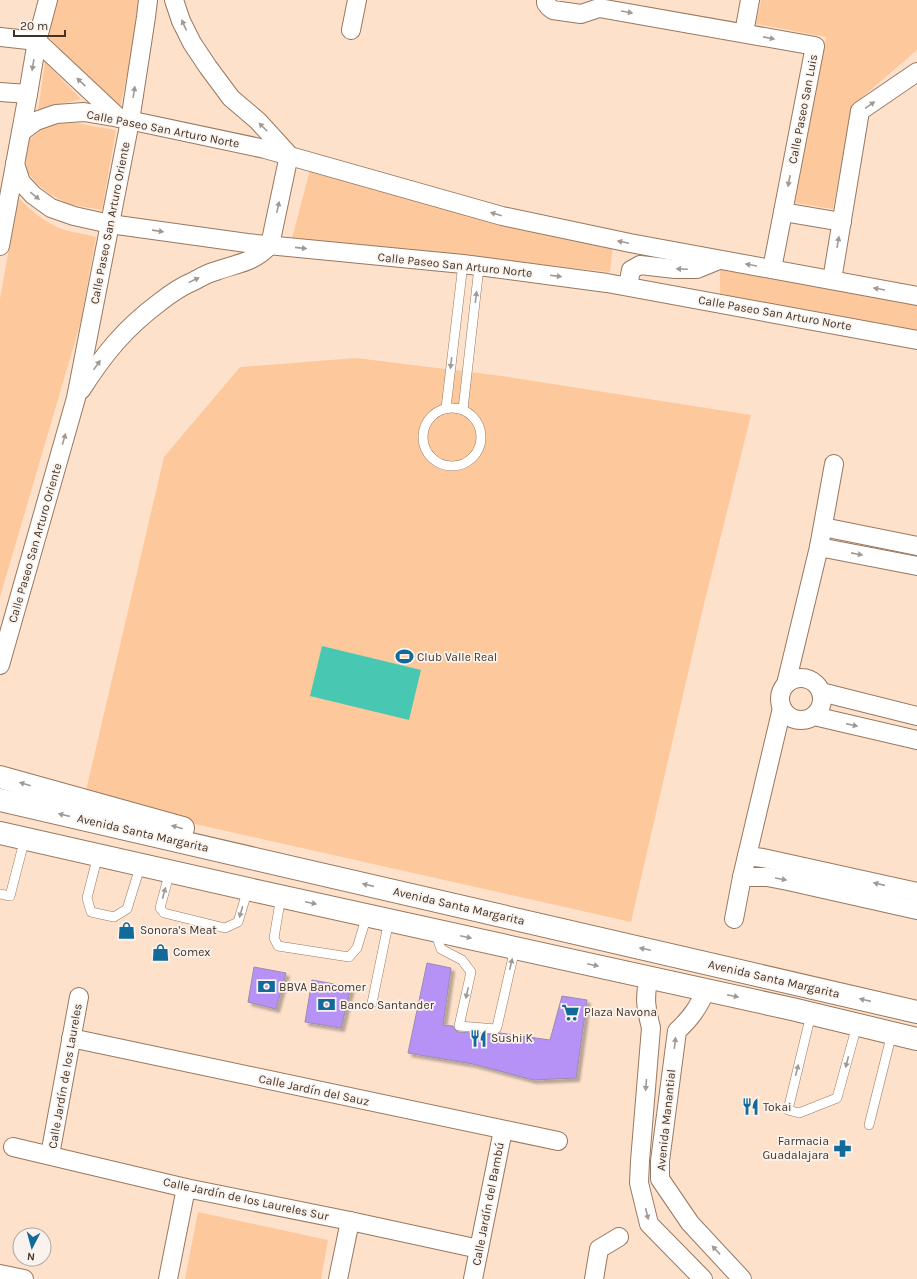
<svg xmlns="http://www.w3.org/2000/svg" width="917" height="1279" font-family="Karla,sans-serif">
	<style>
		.green { fill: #fec89d }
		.water { fill: #48c8b3 }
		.building { fill: #b792f6; stroke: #988cb0; filter: url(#shadow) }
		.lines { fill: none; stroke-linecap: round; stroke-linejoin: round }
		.service-casing { stroke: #98785f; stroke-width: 10 }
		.minor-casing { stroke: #98785f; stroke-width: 20 }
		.secondary-casing { stroke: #98785f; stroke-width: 24 }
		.service { stroke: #fff; stroke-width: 9 }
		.minor { stroke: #fff; stroke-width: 18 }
		.secondary { stroke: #fff; stroke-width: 22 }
		.oneway { fill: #a09994 }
		.labels { text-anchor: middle; stroke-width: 3.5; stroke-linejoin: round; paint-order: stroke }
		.street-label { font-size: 12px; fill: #413329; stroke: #faf3ed }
		.poi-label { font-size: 12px; fill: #413329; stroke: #faf3ed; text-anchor: start }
	</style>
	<defs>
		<filter id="shadow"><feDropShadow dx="3.5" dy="3.5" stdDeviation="1" flood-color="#0004"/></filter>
	</defs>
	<rect width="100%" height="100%" fill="#fee1cb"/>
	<g class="green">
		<polygon points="58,0 139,0 133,48 120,108 48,37"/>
		<polygon points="761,0 917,0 917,50 852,106 833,209 795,203 826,37 756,24"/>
		<polygon points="45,62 81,99 38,110"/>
		<polygon points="76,123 116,130 102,210 68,204 48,193 36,183 28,172 24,153 29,139 42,129 55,124"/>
		<polygon points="310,170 613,246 610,272 292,238"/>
		<path d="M 18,197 C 31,211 46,224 65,230 C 75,233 86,234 96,237 L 81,321 L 0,597 L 0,299 Z"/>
		<polygon points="720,268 917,304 917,337 720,301"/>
		<polygon points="356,358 502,376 751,415 702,612 631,922 84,799 164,457 240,367"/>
		<polygon points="198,1212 328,1240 321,1279 185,1279"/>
	</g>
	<polygon class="water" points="322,646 421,670 409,720 310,696"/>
	<g class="building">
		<polygon points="427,963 451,968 443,1025 453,1026 455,1030 458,1032 496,1035 500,1033 550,1040 562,996 587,1000 576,1078 533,1080 473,1064 408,1053"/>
		<polygon points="254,967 286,973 276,1009 248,1002"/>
		<polygon points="312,980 351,987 341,1028 305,1022"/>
	</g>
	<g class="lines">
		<defs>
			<g id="service">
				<polyline points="446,408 463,264"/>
				<circle cx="452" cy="437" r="29"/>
				<polyline points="463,409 479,267"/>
				<polyline points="98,855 87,898 91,912 114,917 127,909 141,864"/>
				<polyline points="170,871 160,908 164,913 225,928 238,922 248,889"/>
				<polyline points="0,894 10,896 25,838"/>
				<polyline points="281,896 274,938 278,946 349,957 357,948 367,915"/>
				<polyline points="435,931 441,949 462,960 471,972 459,1026 496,1029 497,1027 515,948"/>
				<polyline points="372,1003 389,920"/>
				<polyline points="811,1014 788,1110 799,1113 837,1098 857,1025"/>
				<polyline points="869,1125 892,1033"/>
			</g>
			<g id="minor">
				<polyline points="546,0 546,3 549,7 553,10 581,14 599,8 815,46 772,269"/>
				<polyline points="351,30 357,0"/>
				<polyline points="744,33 750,0"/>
				<polyline points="0,37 37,41 119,118"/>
				<polyline points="0,92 28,94"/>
				<polyline points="21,132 36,121 56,114 84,112 119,118 265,149 502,216 630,243 917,296"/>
				<polyline points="15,164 21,182 33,195 51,208 74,216 110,224 247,243 463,264 607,283 917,340"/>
				<polyline points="783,212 842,222"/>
				<polyline points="0,246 28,94 37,41 48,0"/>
				<polyline points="832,280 860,111 917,72"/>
				<polyline points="628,286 631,270 640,265 675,269 697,269 719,260"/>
				<path d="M 81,390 C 104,354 125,328 160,302 C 170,294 182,286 194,281 C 201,277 208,273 216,271 C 238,263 253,263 270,245 L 289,155 L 258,121 L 231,98 L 208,67 L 192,43 L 181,21 L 174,0"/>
				<polyline points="823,527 917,546"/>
				<polyline points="819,547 917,566"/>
				<polyline points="0,665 76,398 130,121 146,17 148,0"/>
				<circle cx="801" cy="699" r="21"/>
				<polyline points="786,684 819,547 834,464"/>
				<polyline points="821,692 917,716"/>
				<polyline points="814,716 917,740"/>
				<polyline points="747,856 763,858 917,892"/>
				<polyline points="742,877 767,877 788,881 917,910"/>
				<polyline points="734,919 742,877 782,708"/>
				<path d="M 649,977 C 644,998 646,1008 651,1028 L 640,1161 L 639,1183 L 649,1224 L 703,1279"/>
				<path d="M 706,990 C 698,1008 691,1018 677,1031 L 660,1161 L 660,1179 L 690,1223 L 742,1279"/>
				<polyline points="71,1038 558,1141"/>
				<polyline points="13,1147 186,1188 350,1221 479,1249"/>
				<polyline points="50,1155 79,997"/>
				<polyline points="0,1274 24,1279"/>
				<polyline points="168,1279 186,1188"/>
				<polyline points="338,1279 350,1221"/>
				<polyline points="473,1279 503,1130"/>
				<polyline points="594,1279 599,1249 619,1237"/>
			</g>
			<g id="secondary">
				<polyline points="0,777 183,828"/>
				<polyline points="0,800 917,1012"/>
				<polyline points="0,833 261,892 792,1009 917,1039"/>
			</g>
		</defs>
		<use href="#service" class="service-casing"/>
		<use href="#minor" class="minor-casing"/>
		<use href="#secondary" class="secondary-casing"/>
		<use href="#service" class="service"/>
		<use href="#minor" class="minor"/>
		<use href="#secondary" class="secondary"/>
	</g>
	<defs><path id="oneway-solid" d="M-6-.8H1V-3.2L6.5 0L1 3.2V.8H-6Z"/></defs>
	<g class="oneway">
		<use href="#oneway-solid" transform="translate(627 12) rotate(10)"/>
		<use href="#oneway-solid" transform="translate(184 25) rotate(-114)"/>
		<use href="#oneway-solid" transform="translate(769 38) rotate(11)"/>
		<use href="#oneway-solid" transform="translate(33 65) rotate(99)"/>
		<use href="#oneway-solid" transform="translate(81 82) rotate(-137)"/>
		<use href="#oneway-solid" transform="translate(134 92) rotate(-81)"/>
		<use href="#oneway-solid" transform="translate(870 105) rotate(-35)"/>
		<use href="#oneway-solid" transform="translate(263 127) rotate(-135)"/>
		<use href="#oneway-solid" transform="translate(789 181) rotate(101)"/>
		<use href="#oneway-solid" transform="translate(35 196) rotate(39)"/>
		<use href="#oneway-solid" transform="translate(278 207) rotate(-78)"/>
		<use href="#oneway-solid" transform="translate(496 214) rotate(-164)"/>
		<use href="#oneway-solid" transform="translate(158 231) rotate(8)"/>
		<use href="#oneway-solid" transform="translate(623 242) rotate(-168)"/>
		<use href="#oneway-solid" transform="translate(838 242) rotate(-80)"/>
		<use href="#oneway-solid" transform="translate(301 248) rotate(6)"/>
		<use href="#oneway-solid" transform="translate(751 265) rotate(-170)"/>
		<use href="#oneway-solid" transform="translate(682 269) rotate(-178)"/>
		<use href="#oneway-solid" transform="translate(556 276) rotate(7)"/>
		<use href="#oneway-solid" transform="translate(194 280) rotate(-26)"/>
		<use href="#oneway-solid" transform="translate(879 289) rotate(-170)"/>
		<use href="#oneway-solid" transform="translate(476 297) rotate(-83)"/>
		<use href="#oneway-solid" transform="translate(451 363) rotate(97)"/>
		<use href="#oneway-solid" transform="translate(97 365) rotate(-55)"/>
		<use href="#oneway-solid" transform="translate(64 439) rotate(-74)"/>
		<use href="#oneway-solid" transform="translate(857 554) rotate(11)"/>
		<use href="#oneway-solid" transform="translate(852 725) rotate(13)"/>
		<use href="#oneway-solid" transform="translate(25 784) rotate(-164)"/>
		<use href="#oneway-solid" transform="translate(64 815) rotate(-167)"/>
		<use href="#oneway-solid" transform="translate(177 827) rotate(-164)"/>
		<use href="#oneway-solid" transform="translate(781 879) rotate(10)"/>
		<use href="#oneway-solid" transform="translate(879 884) rotate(-167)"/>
		<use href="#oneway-solid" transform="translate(368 885) rotate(-167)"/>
		<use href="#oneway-solid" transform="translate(164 893) rotate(-75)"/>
		<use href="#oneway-solid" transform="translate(311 903) rotate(12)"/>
		<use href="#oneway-solid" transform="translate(241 912) rotate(106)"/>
		<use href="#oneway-solid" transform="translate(466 937) rotate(12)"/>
		<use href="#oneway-solid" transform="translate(645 949) rotate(-168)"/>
		<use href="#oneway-solid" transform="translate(511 964) rotate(-77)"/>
		<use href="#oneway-solid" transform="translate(593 965) rotate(12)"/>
		<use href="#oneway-solid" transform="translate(467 993) rotate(103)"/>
		<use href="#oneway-solid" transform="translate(733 996) rotate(12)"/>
		<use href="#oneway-solid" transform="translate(865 1000) rotate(-167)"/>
		<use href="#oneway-solid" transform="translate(675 1043) rotate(-83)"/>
		<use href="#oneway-solid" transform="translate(847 1062) rotate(105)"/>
		<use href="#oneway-solid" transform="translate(797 1070) rotate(-76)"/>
		<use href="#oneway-solid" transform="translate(646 1085) rotate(95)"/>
		<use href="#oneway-solid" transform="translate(647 1214) rotate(77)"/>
		<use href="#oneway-solid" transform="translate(716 1250) rotate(-133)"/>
	</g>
	<defs>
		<symbol id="stadium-bare" viewBox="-9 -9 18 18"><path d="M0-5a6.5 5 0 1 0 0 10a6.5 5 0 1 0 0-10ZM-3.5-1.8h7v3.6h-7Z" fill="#116a9a" stroke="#faf3ed" stroke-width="2.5" paint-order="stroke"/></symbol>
		<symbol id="shop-bare" viewBox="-9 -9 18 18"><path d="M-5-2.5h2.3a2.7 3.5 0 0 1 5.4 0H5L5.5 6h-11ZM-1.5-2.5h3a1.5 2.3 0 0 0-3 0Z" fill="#116a9a" stroke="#faf3ed" stroke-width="2.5" paint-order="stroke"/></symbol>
		<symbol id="bank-bare" viewBox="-9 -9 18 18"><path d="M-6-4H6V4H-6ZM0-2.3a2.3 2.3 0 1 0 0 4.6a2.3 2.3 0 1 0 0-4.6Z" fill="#116a9a" stroke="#faf3ed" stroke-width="2.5" paint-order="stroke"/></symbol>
		<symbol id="supermarket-bare" viewBox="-9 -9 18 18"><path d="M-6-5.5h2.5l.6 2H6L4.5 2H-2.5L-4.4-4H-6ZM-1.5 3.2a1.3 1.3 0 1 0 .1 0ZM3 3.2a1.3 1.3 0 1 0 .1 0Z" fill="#116a9a" stroke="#faf3ed" stroke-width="2.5" paint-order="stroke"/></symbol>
		<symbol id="restaurant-bare" viewBox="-9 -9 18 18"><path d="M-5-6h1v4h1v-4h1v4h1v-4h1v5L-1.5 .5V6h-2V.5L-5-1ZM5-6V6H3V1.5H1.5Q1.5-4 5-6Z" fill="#116a9a" stroke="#faf3ed" stroke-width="2.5" paint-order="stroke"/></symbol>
		<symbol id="pharmacy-bare" viewBox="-9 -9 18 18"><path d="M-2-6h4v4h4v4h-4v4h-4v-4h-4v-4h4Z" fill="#116a9a" stroke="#faf3ed" stroke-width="2.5" paint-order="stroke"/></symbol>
	</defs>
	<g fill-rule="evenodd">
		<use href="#stadium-bare" x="392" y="644" width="25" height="25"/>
		<use href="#shop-bare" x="114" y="918" width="25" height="25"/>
		<use href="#shop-bare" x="148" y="940" width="25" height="25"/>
		<use href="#bank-bare" x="254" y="974" width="25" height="25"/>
		<use href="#bank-bare" x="314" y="992" width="25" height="25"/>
		<use href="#supermarket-bare" x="558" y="1000" width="25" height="25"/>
		<use href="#restaurant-bare" x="466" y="1026" width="25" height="25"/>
		<use href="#restaurant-bare" x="738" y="1094" width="25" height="25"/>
		<use href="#pharmacy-bare" x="830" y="1136" width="25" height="25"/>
	</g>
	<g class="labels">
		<g class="street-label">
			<text transform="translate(803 109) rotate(-79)" y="4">Calle Paseo San Luis</text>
			<text transform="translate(163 129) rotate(11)" y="4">Calle Paseo San Arturo Norte</text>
			<text transform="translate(110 223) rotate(-79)" y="4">Calle Paseo San Arturo Oriente</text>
			<text transform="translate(455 265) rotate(6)" y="4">Calle Paseo San Arturo Norte</text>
			<text transform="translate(775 313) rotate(10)" y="4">Calle Paseo San Arturo Norte</text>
			<text transform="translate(35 543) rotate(-74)" y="4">Calle Paseo San Arturo Oriente</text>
			<text transform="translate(143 833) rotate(13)" y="4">Avenida Santa Margarita</text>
			<text transform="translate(459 906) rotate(13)" y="4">Avenida Santa Margarita</text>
			<text transform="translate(774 979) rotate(13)" y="4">Avenida Santa Margarita</text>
			<text transform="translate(65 1076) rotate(-80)" y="4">Calle Jardín de los Laureles</text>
			<text transform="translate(314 1090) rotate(12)" y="4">Calle Jardín del Sauz</text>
			<text transform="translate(666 1120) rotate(-84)" y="4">Avenida Manantial</text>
			<text transform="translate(246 1199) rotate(12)" y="4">Calle Jardín de los Laureles Sur</text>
			<text transform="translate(488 1204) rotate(-79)" y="4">Calle Jardín del Bambú</text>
		</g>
		<g class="poi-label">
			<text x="417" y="661">Club Valle Real</text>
			<text x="140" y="934">Sonora's Meat</text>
			<text x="173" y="956">Comex</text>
			<text x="279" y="991">BBVA Bancomer</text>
			<text x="340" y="1009">Banco Santander</text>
			<text x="584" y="1016">Plaza Navona</text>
			<text x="491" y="1042">Sushi K</text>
			<text x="763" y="1111">Tokai</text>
			<text x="829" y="1145" text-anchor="end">Farmacia<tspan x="829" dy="14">Guadalajara</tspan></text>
		</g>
	</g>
	<g transform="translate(32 1247) rotate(186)"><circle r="19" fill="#faf3ed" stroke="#b0a69f"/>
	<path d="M0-3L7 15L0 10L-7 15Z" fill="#116a9a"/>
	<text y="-6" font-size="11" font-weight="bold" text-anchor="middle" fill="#413329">N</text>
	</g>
	<path d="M14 30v6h51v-6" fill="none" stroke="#413329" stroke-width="2"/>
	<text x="20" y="30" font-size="12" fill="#413329" stroke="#faf3ed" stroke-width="3" paint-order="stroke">20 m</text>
</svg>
